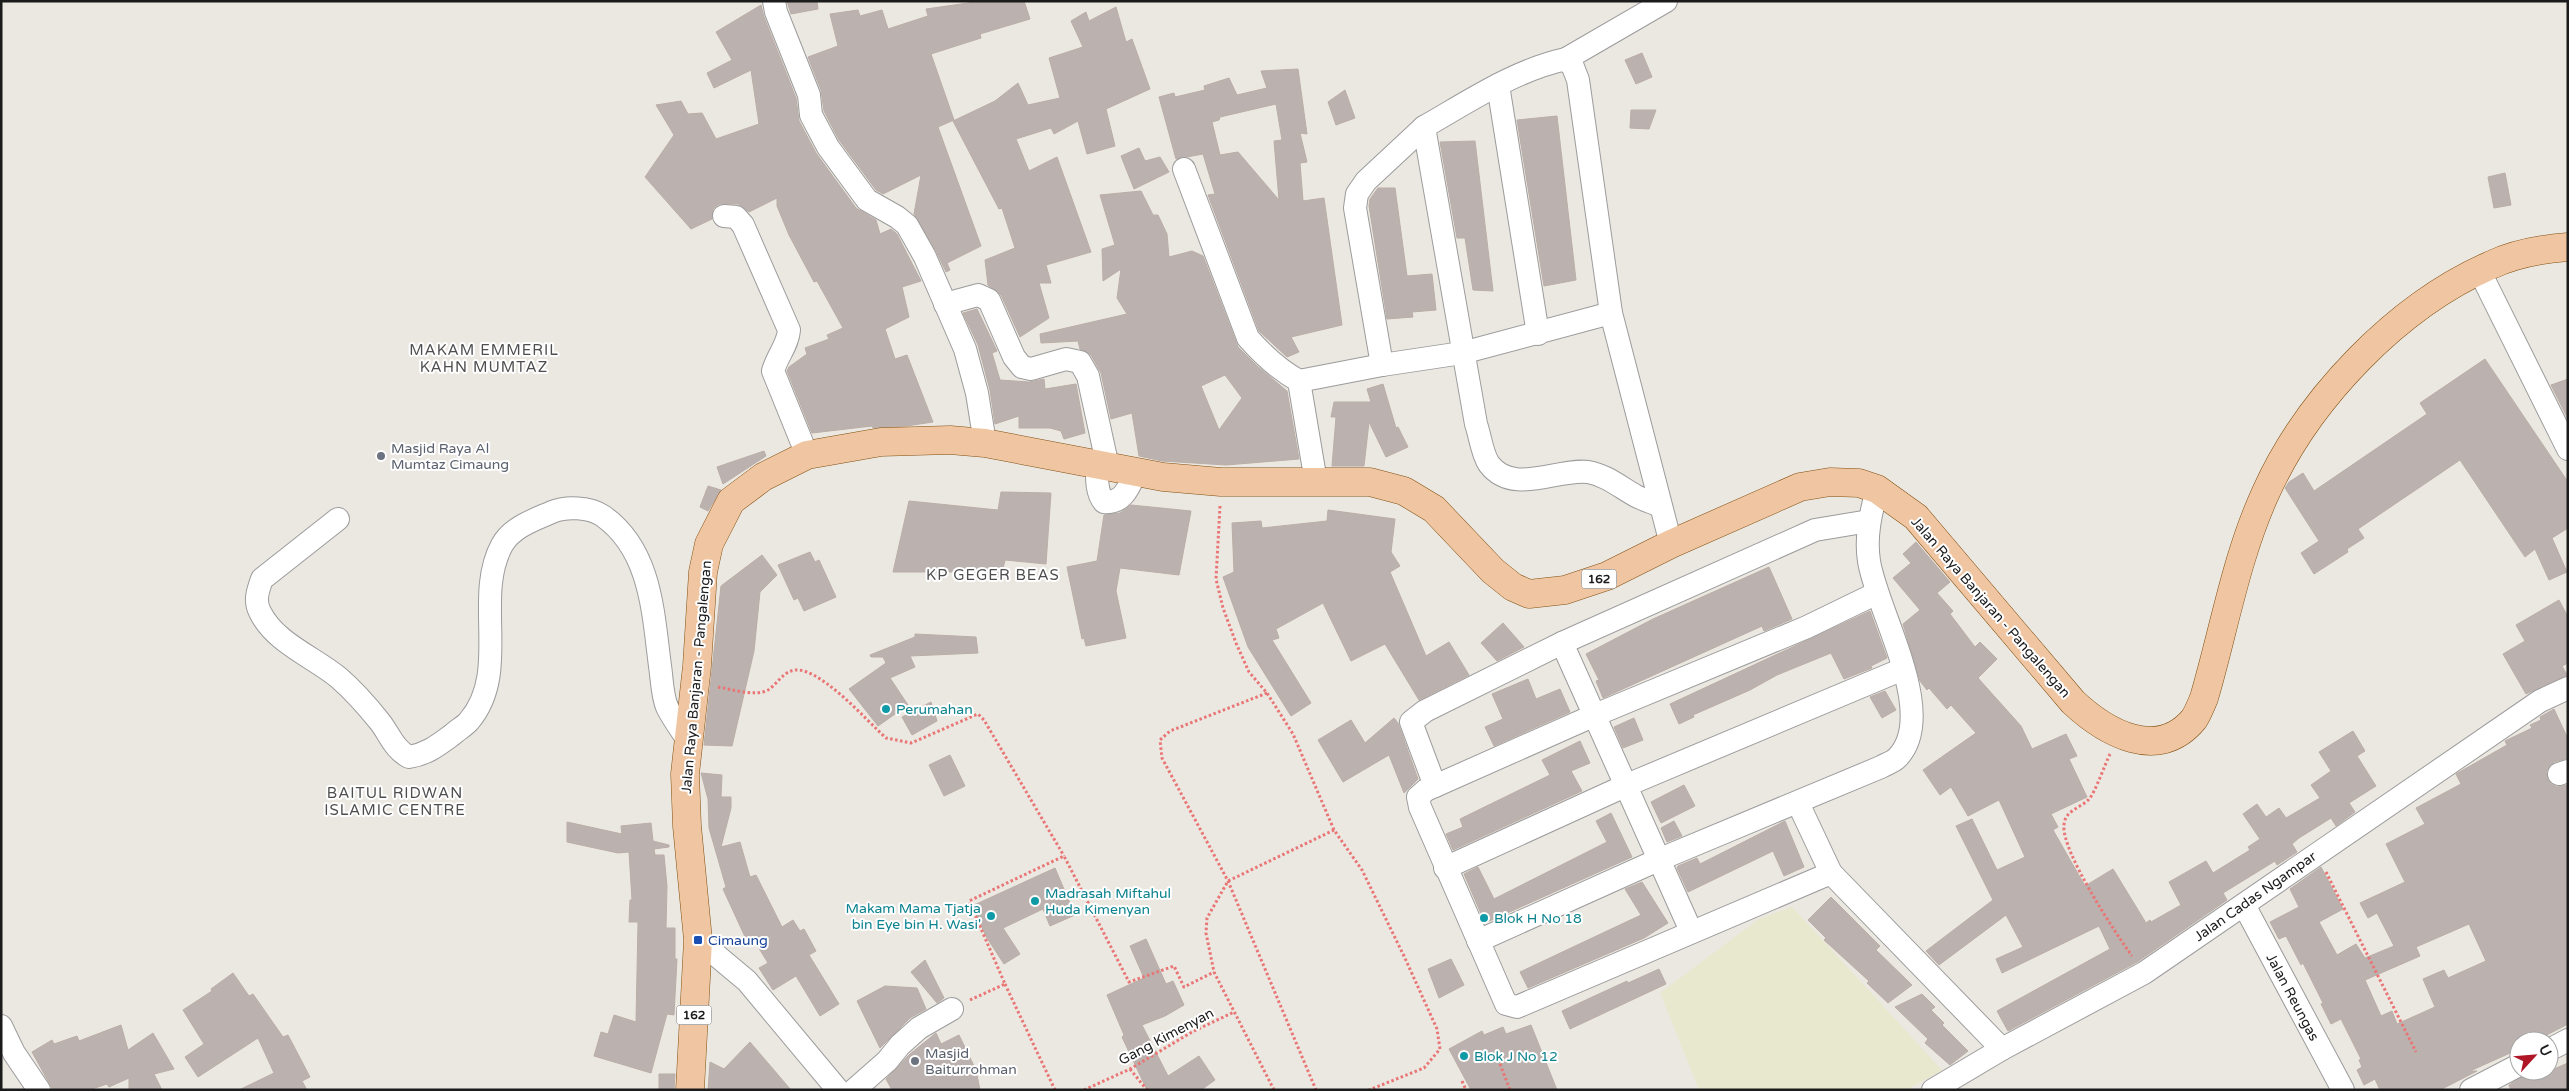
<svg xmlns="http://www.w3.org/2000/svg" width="2569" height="1091" font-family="'Varela Round',sans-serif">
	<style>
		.farmland { fill: #e8e8ce }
		.building { fill: #bbb2af; stroke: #bbada6; fill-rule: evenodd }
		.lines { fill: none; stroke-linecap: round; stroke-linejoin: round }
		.minor-casing { stroke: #9c9c9c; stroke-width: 24 }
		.major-casing { stroke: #815011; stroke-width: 29 }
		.path { stroke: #e97575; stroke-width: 3; stroke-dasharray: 2.5 2.5; stroke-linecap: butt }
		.minor { stroke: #fff; stroke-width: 22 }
		.major { stroke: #f0c6a2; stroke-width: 28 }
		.worship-dot { fill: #6b7280; stroke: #fff; stroke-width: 2 }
		.culture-dot { fill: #0f9aa8; stroke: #fff; stroke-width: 2 }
		.transit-dot { fill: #1a4fb4; stroke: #fff; stroke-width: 2 }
		.labels { text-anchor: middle; stroke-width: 4; stroke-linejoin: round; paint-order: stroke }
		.shield { fill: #fff; stroke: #5f5f5f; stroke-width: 1 }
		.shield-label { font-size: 12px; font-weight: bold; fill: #1b1b1b }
		.worship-label { font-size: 14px; fill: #5b616d; stroke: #fff; text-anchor: start }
		.street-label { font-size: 14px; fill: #1b1b1b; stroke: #fff }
		.culture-label { font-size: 14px; fill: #0d838f; stroke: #fff; text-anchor: start }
		.transit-label { font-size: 14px; fill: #164399; stroke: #fff; text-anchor: start }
		.neighbourhood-label { font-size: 15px; letter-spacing: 1px; fill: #4e4e4e; stroke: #fff }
	</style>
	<rect width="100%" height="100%" fill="#ebe7e1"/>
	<polygon class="farmland" points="1792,907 1942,1070 1943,1070 1906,1090 1699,1090 1660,993 1759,919"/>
	<g class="building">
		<polygon points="787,1 817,1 818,9 791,14"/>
		<polygon points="982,1 1024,1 1030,19 980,34 981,38 931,54 954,120 938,127 981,246 947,263 950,270 946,272 936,251 914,214 921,175 883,194 876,190 839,140 824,111 821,90 808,57 838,46 830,14 858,10 860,16 882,10 888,29 928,16 926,9"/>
		<polygon points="761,5 764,17 796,98 799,121 816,153 856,208 876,220 880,234 891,229 897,234 921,281 902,287 909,317 885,329 895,359 907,355 933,422 906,426 873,428 872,426 812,433 787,371 789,367 807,354 805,348 829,339 827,335 843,328 817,281 814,282 789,235 777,206 777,198 749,212 738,204 719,204 713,209 712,219 691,229 645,177 674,135 656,105 681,101 688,114 702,113 716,139 759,124 751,70 714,88 707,73 732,60 716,32"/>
		<polygon points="1116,7 1126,42 1132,39 1150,89 1106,109 1115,146 1087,154 1078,121 1054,134 1051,128 1016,139 1029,171 1057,157 1091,252 1046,265 1051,283 1039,283 1049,318 1020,337 1001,295 988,285 985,260 1015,248 1002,208 999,209 953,121 995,101 1018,83 1028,105 1060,98 1049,58 1083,47 1071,21 1086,12 1089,21"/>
		<polygon points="1642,53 1652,77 1636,84 1625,60"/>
		<path d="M 1298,69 L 1307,134 L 1300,133 L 1307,162 L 1300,163 L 1303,201 L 1324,198 L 1342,325 L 1291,337 L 1299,352 L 1287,357 L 1259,331 L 1208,195 L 1215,194 L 1203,154 L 1176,159 L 1159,97 L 1174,93 L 1175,97 L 1205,90 L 1204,86 L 1229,78 L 1237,95 L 1267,88 L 1261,71 ZM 1276,104 L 1282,140 L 1274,141 L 1279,200 L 1238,152 L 1220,155 L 1212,122 L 1219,120 L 1220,117 Z"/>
		<polygon points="1345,90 1355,118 1336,125 1328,102"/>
		<polygon points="1631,110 1656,110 1649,129 1630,128"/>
		<polygon points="1557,116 1576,280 1544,286 1517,120"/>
		<polygon points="1475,141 1493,291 1473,290 1465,238 1457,238 1440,142"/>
		<polygon points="1139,148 1145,161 1160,157 1169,172 1134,189 1121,156"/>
		<polygon points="2505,173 2511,205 2494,208 2488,177"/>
		<polygon points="1378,188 1395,188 1407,276 1432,274 1436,310 1412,312 1413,317 1387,319 1369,206 1370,199"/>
		<path d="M 1141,191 L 1153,215 L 1158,215 L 1167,234 L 1169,257 L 1192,251 L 1203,256 L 1238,347 L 1257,366 L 1287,391 L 1299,459 L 1226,465 L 1162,461 L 1139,456 L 1132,413 L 1111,419 L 1101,373 L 1091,355 L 1080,349 L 1078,341 L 1041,343 L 1040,334 L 1127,314 L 1117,298 L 1121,269 L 1103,281 L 1102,249 L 1115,245 L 1100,195 ZM 1225,375 L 1242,398 L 1219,430 L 1201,386 Z"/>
		<polygon points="977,309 997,351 992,353 1000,380 1029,382 1044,379 1045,389 1076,384 1085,433 1064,439 1061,431 1050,428 1019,428 1019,416 995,424 990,390 978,345 963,313"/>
		<polygon points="2485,359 2568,482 2568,528 2552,538 2567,572 2549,580 2535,549 2525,557 2460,460 2358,529 2364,538 2347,549 2348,552 2314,574 2301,553 2319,541 2285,488 2289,482 2303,473 2314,491 2427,414 2420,403"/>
		<polygon points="2568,379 2568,419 2551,385"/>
		<polygon points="1383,384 1396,428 1398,427 1408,447 1386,457 1369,422 1364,466 1332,466 1336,417 1331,417 1334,402 1371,402 1367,389"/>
		<polygon points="764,451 766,456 723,484 717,467"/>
		<polygon points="708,486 721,490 708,511 700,507"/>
		<polygon points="1001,492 1051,493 1046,564 1005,560 1001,577 954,572 893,572 909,501 998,510"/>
		<polygon points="1131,505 1191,511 1179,575 1120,568 1116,591 1126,638 1086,646 1084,638 1082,639 1067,567 1097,561 1104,515 1120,513"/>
		<polygon points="1328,510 1395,519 1391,552 1400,566 1390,572 1426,656 1449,642 1469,675 1419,700 1385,644 1351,661 1323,603 1276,629 1279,638 1272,640 1311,703 1291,716 1248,647 1223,577 1234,572 1232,523 1261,521 1262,528 1327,521"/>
		<polygon points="1916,542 1950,582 1937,593 1953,611 1950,614 1975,647 1980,642 1997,659 1978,678 2021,726 2032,749 2066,734 2077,756 2069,759 2087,797 2051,814 2058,827 2053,830 2085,886 2113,869 2146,923 2150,920 2151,922 2181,905 2169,882 2206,861 2213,873 2250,850 2248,847 2260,839 2243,814 2257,804 2266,817 2279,808 2286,818 2320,798 2311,785 2331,771 2319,752 2353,731 2365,751 2357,756 2376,786 2349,803 2355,812 2336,826 2331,818 2299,838 2292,844 2297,852 2277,865 2275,861 2223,893 2227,900 2137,962 2008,1031 1997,1011 2110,949 2099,926 2002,973 1996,959 2023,947 2006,915 1939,965 1926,951 1993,900 1956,826 1972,819 1997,870 2025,857 1999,800 1968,816 1951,787 1940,795 1923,770 1976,733 1951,705 1947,709 1929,688 1927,690 1920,681 1903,624 1920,610 1893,578 1911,563 1903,554"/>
		<polygon points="810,552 815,562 819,560 836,597 804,611 798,598 794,600 778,565"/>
		<polygon points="762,555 777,575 760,592 754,651 732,746 704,745 721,586"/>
		<polygon points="1769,567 1792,619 1764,631 1762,626 1603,698 1596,681 1599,680 1586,654 1653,619"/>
		<polygon points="2559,600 2568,617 2568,663 2562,666 2567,675 2526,694 2503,654 2525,641 2516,625"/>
		<polygon points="1870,611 1887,658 1871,666 1872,668 1844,679 1831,653 1777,675 1750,690 1693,715 1694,717 1679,724 1670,704"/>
		<polygon points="1503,623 1524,647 1497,661 1481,643"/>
		<polygon points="915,634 976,637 978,653 910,656 915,667 890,678 908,705 878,726 849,689 886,663 883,657 871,657 870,655 915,637"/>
		<polygon points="1528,679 1536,699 1560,689 1570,712 1494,746 1485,727 1503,719 1492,694"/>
		<polygon points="1885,691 1896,710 1882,718 1870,697"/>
		<polygon points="931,702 937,721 912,735 902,717"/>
		<path d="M 2554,709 L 2568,739 L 2568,758 L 2554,762 L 2546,772 L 2551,784 L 2557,787 L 2568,785 L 2568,1024 L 2535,1041 L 2519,1041 L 2519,1049 L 2470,1071 L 2477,1071 L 2440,1090 L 2380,1090 L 2375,1079 L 2364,1085 L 2357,1070 L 2362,1067 L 2359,1060 L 2361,1059 L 2341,1019 L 2331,1024 L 2321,1004 L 2323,1003 L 2303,963 L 2301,965 L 2286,936 L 2279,939 L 2270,922 L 2299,907 L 2290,889 L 2321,867 L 2343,909 L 2319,922 L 2337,955 L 2356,944 L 2365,958 L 2394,946 L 2377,913 L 2368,918 L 2360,903 L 2405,882 L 2386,844 L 2425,824 L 2416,808 L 2461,784 L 2456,774 L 2507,745 L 2505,741 L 2532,728 L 2530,725 L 2541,720 L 2540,717 ZM 2469,924 L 2486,961 L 2448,978 L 2444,970 L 2423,979 L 2435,1007 L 2397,1024 L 2392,1011 L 2381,1016 L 2365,980 L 2420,956 L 2416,947 Z"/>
		<polygon points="1394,718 1398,723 1418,779 1404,793 1389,755 1343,782 1318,740 1351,720 1365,743"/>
		<polygon points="1634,718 1643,740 1623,748 1614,727"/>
		<polygon points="1580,741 1590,763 1571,771 1582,791 1453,850 1446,834 1463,827 1460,819 1550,775 1542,760"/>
		<polygon points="950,755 965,786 944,796 929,765"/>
		<polygon points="701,773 722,775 721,797 731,797 731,808 721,847 740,842 750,877 756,875 782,927 793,920 800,931 804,929 816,951 809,955 839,1004 820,1016 796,976 773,990 759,968 768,963 752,937 746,939 723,889 726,887 709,828 708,799"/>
		<polygon points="1684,785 1695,806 1661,823 1651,802"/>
		<polygon points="1611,813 1632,857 1485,923 1464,874 1478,867 1494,899 1607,842 1596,821"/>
		<polygon points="1674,821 1682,836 1667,842 1661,828"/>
		<polygon points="1785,821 1804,867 1784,876 1773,851 1688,892 1677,868 1678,866 1697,858 1700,864"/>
		<polygon points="567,822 622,834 621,826 651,823 653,841 669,845 669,847 654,849 655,855 664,855 667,886 666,928 675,928 675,959 677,959 674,1015 667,1014 651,1073 594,1056 601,1032 608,1034 614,1015 636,1022 638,922 629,922 630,900 632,900 629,852 618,853 567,842"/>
		<polygon points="1055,868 1075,915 1050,926 1043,909 1003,928 1020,954 1004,964 987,938 972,906"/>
		<polygon points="1642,882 1668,923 1644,938 1528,988 1520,972 1641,915 1625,889"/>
		<polygon points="1831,897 1880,946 1876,950 1912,985 1888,1003 1867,983 1869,981 1824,940 1826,938 1808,920"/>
		<polygon points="1146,939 1166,984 1173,981 1184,1005 1165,1016 1142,1025 1168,1076 1199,1056 1215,1080 1201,1090 1147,1090 1122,1037 1124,1035 1107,995 1144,978 1130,946"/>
		<polygon points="1451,959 1464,985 1439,998 1428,969"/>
		<polygon points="925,960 944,998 937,1003 911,972"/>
		<polygon points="1659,969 1666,984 1570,1029 1562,1011 1627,981 1628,983"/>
		<polygon points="233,973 249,996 253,994 283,1037 288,1035 310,1077 302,1081 307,1090 239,1090 274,1073 258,1038 198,1077 185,1057 204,1044 183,1010 212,991 211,989"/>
		<polygon points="885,986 917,988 926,1009 910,1018 880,1048 857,1001"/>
		<polygon points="1922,994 1935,1007 1931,1010 1944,1023 1942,1025 1968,1051 1950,1065 1925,1043 1928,1039 1895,1007"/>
		<polygon points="121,1025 128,1050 153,1033 174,1069 154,1074 162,1090 129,1090 129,1078 109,1087 107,1084 89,1090 53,1090 32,1052 52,1040 54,1044 77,1036 79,1041"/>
		<polygon points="1531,1025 1557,1090 1471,1090 1449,1049 1482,1031 1484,1035 1503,1027 1506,1034"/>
		<polygon points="936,1033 941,1044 959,1035 976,1070 980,1090 892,1090 886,1079 910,1054"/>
		<polygon points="750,1042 791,1090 708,1090 710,1062 724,1069"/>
		<polygon points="2568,1063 2568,1090 2511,1090 2509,1085 2530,1071 2549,1071"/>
		<polygon points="659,1074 675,1074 674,1090 659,1090"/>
	</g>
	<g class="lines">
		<defs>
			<g id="minor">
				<polyline points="774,1 776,12 809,95 811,115 828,147 867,200 897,217 907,225 925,257 965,349 977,393 985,443"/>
				<polyline points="1566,59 1666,1"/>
				<polyline points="1498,85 1538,334"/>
				<path d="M 1184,169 L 1248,338 C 1263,355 1279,370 1299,381 L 1316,482"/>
				<path d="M 724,216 L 736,217 L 743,225 L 789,330 C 788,345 777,356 773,371 L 807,455"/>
				<polyline points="2479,270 2568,449"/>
				<polyline points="945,304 978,295 989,300 1014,357 1022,367 1031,369 1066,359 1080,362 1088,376 1108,467"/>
				<polyline points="1382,365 1355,208 1357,194 1366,181 1424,127"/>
				<polyline points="1299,381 1382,365 1462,353 1611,313"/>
				<path d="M 1097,465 C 1097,478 1096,492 1104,502 C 1123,504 1129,487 1136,472"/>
				<path d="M 1661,506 C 1653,503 1644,500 1636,496 C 1620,487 1606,475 1588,472 C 1557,468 1513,496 1489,464 C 1482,454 1480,435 1476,424 L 1424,127 C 1468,102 1515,70 1566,59 L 1573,67 L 1578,80 L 1611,313 L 1671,544"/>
				<path d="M 338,519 L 262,579 C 258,590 254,601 260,612 C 275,643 314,657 339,678 C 354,691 368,707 380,722 C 390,735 394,749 409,757 C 427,754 437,746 452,735 C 457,730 465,726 469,721 C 511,672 473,598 502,545 C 512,527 534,520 552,512 C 566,506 590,507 603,516 C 651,550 653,612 660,666 C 662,679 662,695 667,707 C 673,719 682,731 689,742"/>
				<polyline points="1877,593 1807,627 1595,715 1426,790 1418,797 1420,807 1506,1004 1517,1007 1831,873 2002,1049"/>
				<polyline points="1562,643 1691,931"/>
				<polyline points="2559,774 2568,771"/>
				<polyline points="1435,786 1411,722 1425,711 1562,643 1815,530 1869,521"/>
				<polyline points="1798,803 1831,873"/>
				<polyline points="1445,868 1627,785 1903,669"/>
				<polyline points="2244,905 2343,1090"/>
				<polyline points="698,940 747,981 838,1090"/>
				<path d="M 1478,941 L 1658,860 L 1881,767 C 1886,764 1893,762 1897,758 C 1940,715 1876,610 1869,561 C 1865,536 1871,513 1877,489"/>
				<polyline points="1,1026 14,1053 39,1090"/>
				<polyline points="2549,1050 2568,1040"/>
				<polyline points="854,1090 887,1061 900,1045 919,1028 952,1009"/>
				<polyline points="1933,1090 2002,1049 2144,973 2540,701 2568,688"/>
				<polyline points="2471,1090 2519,1065"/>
			</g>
			<path id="major" d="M 690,1090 L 698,940 L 687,826 L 685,774 L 697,666 L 703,572 L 709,544 L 731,501 L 763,477 L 807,455 L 881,442 L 950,440 L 985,443 L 1163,477 L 1221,482 L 1370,482 L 1404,491 L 1434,509 L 1493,571 L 1513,587 L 1529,594 L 1565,590 L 1607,576 L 1671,544 L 1800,487 L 1830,482 L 1859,483 L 1877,489 L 1916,517 L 2073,702 C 2105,732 2158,763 2194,719 C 2198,713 2201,705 2204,698 C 2224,630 2236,557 2266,492 C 2308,399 2397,306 2491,265 C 2514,254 2542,249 2568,247"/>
		</defs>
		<use href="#minor" class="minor-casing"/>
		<use href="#major" class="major-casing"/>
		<g class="path">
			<polyline points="1220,506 1216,579 1223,608 1236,643 1249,672 1267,693 1293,734 1334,830 1362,870 1404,956 1437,1029 1440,1049 1424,1068 1369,1090"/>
			<path d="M 718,687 C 731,689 755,697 768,690 C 776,685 782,674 791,671 C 815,661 868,722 886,738 L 911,743 L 978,714 L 984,720 L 1064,856"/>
			<polyline points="1267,693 1170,731 1160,740 1162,758 1228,881 1316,1090"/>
			<path d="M 2110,754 C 2105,764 2095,793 2089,799 C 2081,808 2065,810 2064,825 C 2061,851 2116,934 2132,956"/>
			<polyline points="2326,872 2416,1052"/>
			<polyline points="1005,984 1055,1090"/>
			<polyline points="970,1000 1005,984 969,901 1064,856 1129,982 1174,966 1184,987 1214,972"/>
			<polyline points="1500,1064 1510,1090"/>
			<polyline points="1130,1069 1147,1090"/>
			<polyline points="1462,1081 1466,1090"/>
			<polyline points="1084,1090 1130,1069 1192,1032 1234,1012"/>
			<polyline points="1274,1090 1214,972 1206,933 1207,918 1228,881 1334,830"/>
		</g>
		<use href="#minor" class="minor"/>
		<use href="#major" class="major"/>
	</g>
	<g class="worship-dot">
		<circle cx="381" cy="456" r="5"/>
		<circle cx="915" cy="1061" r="5"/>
	</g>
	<g class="culture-dot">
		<circle cx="886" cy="709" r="5"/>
		<circle cx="1035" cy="901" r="5"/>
		<circle cx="991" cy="916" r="5"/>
		<circle cx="1484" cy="918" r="5"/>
		<circle cx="1464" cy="1056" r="5"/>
	</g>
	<rect class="transit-dot" x="693" y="935" width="10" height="10" rx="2.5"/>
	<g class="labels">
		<g class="shield">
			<rect x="1581.5" y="569.5" width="35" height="19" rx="4"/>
			<rect x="676.5" y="1005.5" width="35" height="19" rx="4"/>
		</g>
		<g class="shield-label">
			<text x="1599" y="583">162</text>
			<text x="694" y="1019">162</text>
		</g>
		<g class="worship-label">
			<text x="391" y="453">Masjid Raya Al<tspan x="391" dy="16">Mumtaz Cimaung</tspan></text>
			<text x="925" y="1058">Masjid<tspan x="925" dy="16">Baiturrohman</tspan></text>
		</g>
		<g class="street-label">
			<text transform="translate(1991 607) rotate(49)" y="5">Jalan Raya Banjaran - Pangalengan</text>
			<text transform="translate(696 677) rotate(-85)" y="5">Jalan Raya Banjaran - Pangalengan</text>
			<text transform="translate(2255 896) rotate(-35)" y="5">Jalan Cadas Ngampar</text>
			<text transform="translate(2293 997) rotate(62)" y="5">Jalan Reungas</text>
			<text transform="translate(1166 1036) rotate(-28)" y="5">Gang Kimenyan</text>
		</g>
		<g class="culture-label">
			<text x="896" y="714">Perumahan</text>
			<text x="1045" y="898">Madrasah Miftahul<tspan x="1045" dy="16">Huda Kimenyan</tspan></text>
			<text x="981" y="913" text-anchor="end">Makam Mama Tjatja<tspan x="981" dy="16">bin Eye bin H. Wasi'</tspan></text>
			<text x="1494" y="923">Blok H No 18</text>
			<text x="1474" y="1061">Blok J No 12</text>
		</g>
		<g class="transit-label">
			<text x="708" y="945">Cimaung</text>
		</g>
		<g class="neighbourhood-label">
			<text x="484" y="355">MAKAM EMMERIL<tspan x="484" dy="17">KAHN MUMTAZ</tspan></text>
			<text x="993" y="580">KP GEGER BEAS</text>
			<text x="395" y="798">BAITUL RIDWAN<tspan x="395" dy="17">ISLAMIC CENTRE</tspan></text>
		</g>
	</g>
	<rect width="2569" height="1091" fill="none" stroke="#1b1b1b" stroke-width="5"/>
	<g transform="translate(2534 1056) rotate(64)"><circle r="24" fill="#ffffff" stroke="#a4a4a4"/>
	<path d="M0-4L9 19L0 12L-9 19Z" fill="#af1626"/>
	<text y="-8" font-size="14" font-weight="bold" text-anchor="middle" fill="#1b1b1b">U</text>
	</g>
</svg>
